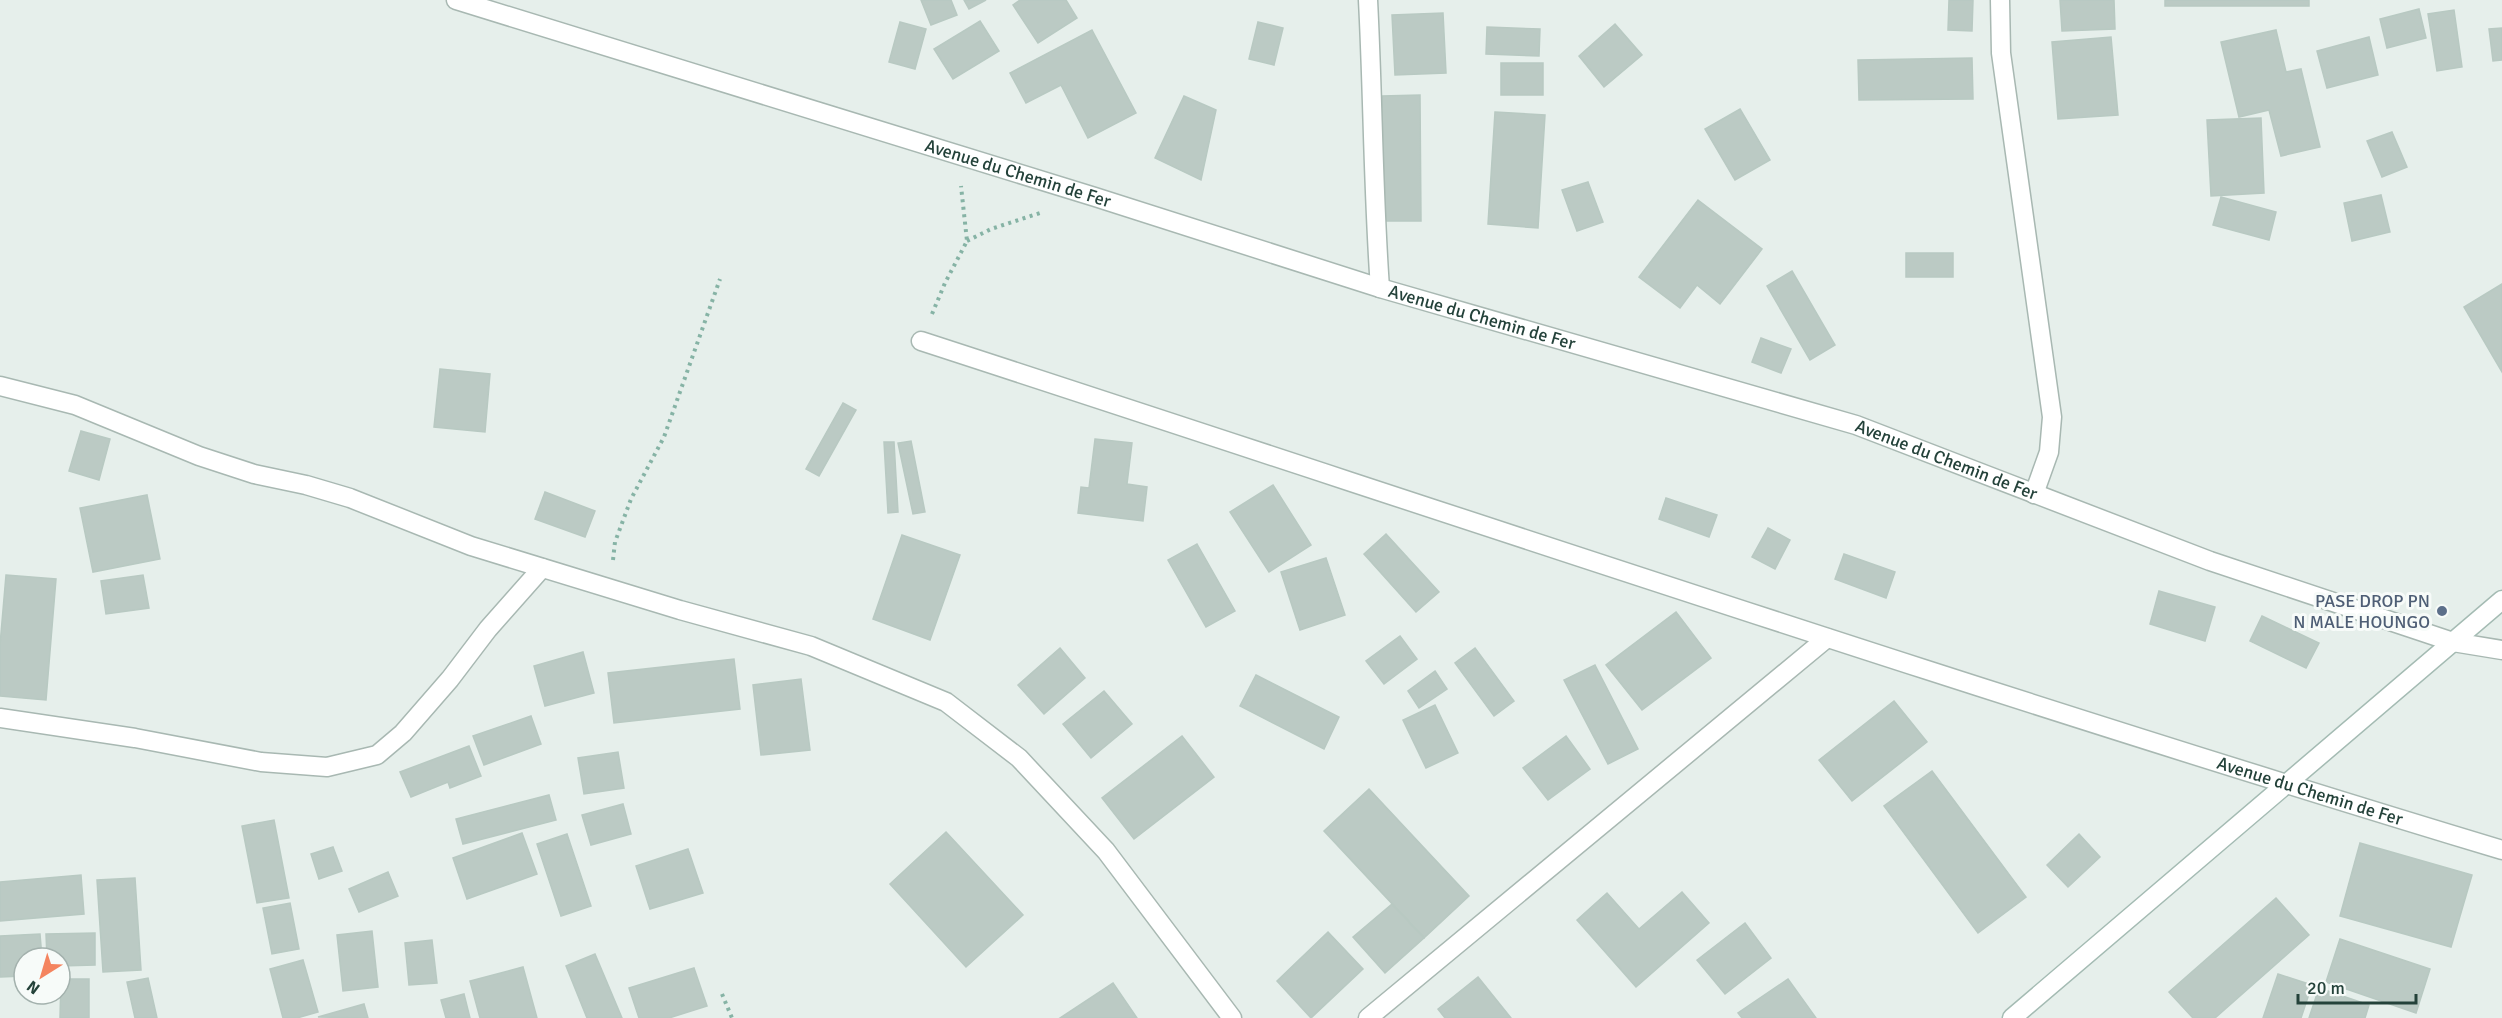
<svg xmlns="http://www.w3.org/2000/svg" width="2502" height="1018" font-family="Signika,sans-serif">
	<style>
		.building { fill: #bbcac4; stroke: #b8c9c2; stroke-width: 1.5 }
		.lines { fill: none; stroke-linecap: round; stroke-linejoin: round }
		.street-casing { stroke: #a8b8b2; stroke-width: 21 }
		.secondary-casing { stroke: #a4bbb3; stroke-width: 21 }
		.path { stroke: #86b3a5; stroke-width: 4; stroke-dasharray: 3 4.5; stroke-linecap: butt }
		.street { stroke: #fff; stroke-width: 18 }
		.secondary { stroke: #fff; stroke-width: 18 }
		.service-dot { fill: #5c6f8a; stroke: #f7fbf9; stroke-width: 2 }
		.labels { text-anchor: middle; stroke-width: 6; stroke-linejoin: round; paint-order: stroke }
		.street-label { font-size: 18px; fill: #24423a; stroke: #f7fbf9 }
		.service-label { font-size: 18px; fill: #4e5e75; stroke: #f7fbf9; text-anchor: end }
	</style>
	<rect width="100%" height="100%" fill="#e6efeb"/>
	<g class="building">
		<polygon points="921,0 951,0 957,15 931,25"/>
		<polygon points="964,0 986,0 969,9"/>
		<polygon points="1020,0 1066,0 1077,18 1038,43 1013,5"/>
		<polygon points="1949,0 1973,0 1972,31 1948,30"/>
		<polygon points="2060,0 2114,0 2115,29 2062,31"/>
		<rect x="2165" y="0" width="144" height="6"/>
		<polygon points="2419,9 2426,38 2387,48 2380,19"/>
		<polygon points="2454,10 2462,67 2437,71 2428,14"/>
		<polygon points="1443,13 1446,73 1395,75 1392,15"/>
		<polygon points="980,21 999,51 953,79 934,49"/>
		<polygon points="900,22 926,29 915,69 889,62"/>
		<polygon points="1258,22 1283,28 1274,65 1249,59"/>
		<polygon points="1615,24 1642,55 1604,87 1579,56"/>
		<polygon points="1487,27 1540,29 1539,56 1486,54"/>
		<polygon points="2502,28 2502,60 2493,61 2489,29"/>
		<polygon points="1092,30 1136,113 1088,138 1061,85 1026,103 1010,73"/>
		<polygon points="2276,30 2286,72 2301,69 2320,147 2281,156 2269,110 2239,117 2221,42"/>
		<polygon points="2111,37 2118,115 2058,119 2052,42"/>
		<polygon points="2369,37 2378,75 2327,88 2317,51"/>
		<polygon points="1972,58 1973,99 1859,100 1858,60"/>
		<rect x="1501" y="63" width="42" height="32"/>
		<polygon points="1420,95 1421,221 1383,221 1382,96"/>
		<polygon points="1184,96 1216,110 1201,180 1155,158"/>
		<polygon points="1740,109 1770,160 1735,180 1705,129"/>
		<polygon points="1495,112 1545,115 1538,228 1488,224"/>
		<polygon points="2261,118 2264,193 2211,196 2207,120"/>
		<polygon points="2392,132 2407,167 2382,177 2367,141"/>
		<polygon points="1588,182 1603,222 1577,231 1562,190"/>
		<polygon points="2381,195 2390,232 2352,241 2344,203"/>
		<polygon points="2221,197 2276,212 2269,240 2213,225"/>
		<polygon points="1698,200 1762,249 1720,304 1697,285 1680,308 1639,277"/>
		<rect x="1906" y="253" width="47" height="24"/>
		<polygon points="1792,271 1835,345 1810,360 1767,286"/>
		<polygon points="2502,284 2502,372 2464,307"/>
		<polygon points="1761,338 1791,349 1781,373 1752,362"/>
		<polygon points="440,369 490,374 485,432 434,427"/>
		<polygon points="843,403 856,410 819,476 806,469"/>
		<polygon points="81,431 110,439 99,480 69,471"/>
		<polygon points="1095,439 1132,443 1127,484 1147,487 1143,521 1078,513 1081,487 1089,488"/>
		<polygon points="911,441 925,512 913,514 898,443"/>
		<polygon points="884,442 894,442 898,512 888,513"/>
		<polygon points="1273,485 1311,545 1269,572 1230,512"/>
		<polygon points="545,492 595,511 585,537 535,519"/>
		<polygon points="147,495 160,559 93,572 80,508"/>
		<polygon points="1666,498 1717,515 1709,537 1659,519"/>
		<polygon points="1768,528 1790,540 1775,569 1752,557"/>
		<polygon points="1386,534 1439,592 1416,612 1364,554"/>
		<polygon points="902,535 960,555 930,640 873,619"/>
		<polygon points="1197,544 1235,611 1206,627 1168,560"/>
		<polygon points="1844,554 1895,572 1886,598 1835,579"/>
		<polygon points="1326,558 1345,615 1300,630 1281,572"/>
		<polygon points="6,575 56,579 46,700 0,696 0,645"/>
		<polygon points="143,575 149,608 106,614 101,581"/>
		<polygon points="2159,591 2215,607 2205,641 2150,624"/>
		<polygon points="1676,612 1711,658 1642,710 1606,665"/>
		<polygon points="2262,616 2319,643 2306,668 2250,641"/>
		<polygon points="1400,636 1417,659 1384,684 1366,661"/>
		<polygon points="1060,648 1085,678 1044,714 1018,685"/>
		<polygon points="1475,648 1514,701 1494,716 1455,663"/>
		<polygon points="583,652 594,693 545,706 534,666"/>
		<polygon points="734,659 740,709 614,723 608,673"/>
		<polygon points="1595,665 1638,749 1608,764 1564,680"/>
		<polygon points="1435,671 1447,689 1419,708 1408,691"/>
		<polygon points="1256,675 1339,717 1324,749 1240,706"/>
		<polygon points="801,679 810,750 761,755 753,685"/>
		<polygon points="1104,691 1132,724 1091,758 1063,724"/>
		<polygon points="1894,701 1927,742 1852,801 1819,760"/>
		<polygon points="1435,705 1458,753 1426,768 1403,720"/>
		<polygon points="531,716 541,744 484,765 473,736"/>
		<polygon points="1182,736 1214,777 1134,839 1102,798"/>
		<polygon points="1566,736 1590,769 1548,800 1523,768"/>
		<polygon points="469,746 481,776 450,788 448,782 411,797 400,772"/>
		<polygon points="618,752 624,788 584,794 578,758"/>
		<polygon points="1932,771 2026,897 1978,933 1884,806"/>
		<polygon points="1369,789 1469,896 1424,938 1324,831"/>
		<polygon points="549,795 556,820 463,844 456,819"/>
		<polygon points="623,804 631,834 591,845 582,815"/>
		<polygon points="274,820 289,898 257,903 242,826"/>
		<polygon points="946,832 1023,915 966,967 890,884"/>
		<polygon points="522,833 537,874 467,899 453,858"/>
		<polygon points="567,834 591,906 561,916 537,844"/>
		<polygon points="2079,834 2100,857 2068,887 2047,865"/>
		<polygon points="2360,843 2472,875 2451,947 2340,916"/>
		<polygon points="333,847 342,871 319,879 311,854"/>
		<polygon points="688,849 703,893 650,909 636,866"/>
		<polygon points="388,872 398,896 359,912 349,889"/>
		<polygon points="81,875 84,914 0,921 0,882"/>
		<polygon points="135,878 141,970 103,972 97,880"/>
		<polygon points="1682,892 1709,923 1636,987 1577,920 1607,893 1639,929"/>
		<polygon points="2276,898 2309,935 2215,1018 2193,1018 2169,992"/>
		<polygon points="290,903 299,949 272,954 263,908"/>
		<polygon points="1392,904 1424,938 1385,973 1353,937"/>
		<polygon points="1745,923 1771,958 1725,994 1697,960"/>
		<polygon points="372,931 378,987 343,991 337,935"/>
		<polygon points="1328,932 1363,969 1311,1018 1277,981"/>
		<polygon points="95,933 95,965 60,966 60,958 47,958 46,934"/>
		<polygon points="40,934 42,958 24,958 24,976 0,977 0,936"/>
		<polygon points="2340,939 2430,969 2416,1013 2326,982"/>
		<polygon points="432,940 437,983 409,985 405,943"/>
		<polygon points="595,954 622,1018 587,1018 566,966"/>
		<polygon points="303,960 318,1012 297,1018 283,1018 270,969"/>
		<polygon points="523,967 537,1018 480,1018 470,981"/>
		<polygon points="694,968 707,1006 669,1018 639,1018 629,988"/>
		<polygon points="2278,974 2312,985 2301,1018 2263,1018"/>
		<polygon points="1478,977 1511,1018 1445,1018 1438,1009"/>
		<polygon points="148,978 157,1018 135,1018 127,982"/>
		<polygon points="61,979 89,979 89,1018 60,1018"/>
		<polygon points="1788,979 1816,1018 1742,1018 1738,1013"/>
		<polygon points="1113,983 1137,1018 1060,1018"/>
		<polygon points="2319,988 2369,1005 2365,1018 2309,1018"/>
		<polygon points="464,994 470,1018 446,1018 441,1000"/>
		<polygon points="364,1004 368,1018 318,1017"/>
	</g>
	<g class="lines">
		<defs>
			<g id="street">
				<path id="s1" d="M 456,0 L 1095,197 L 1380,288 L 1856,425 L 2210,561 L 2453,642 L 2502,650"/>
				<path d="M 1368,0 C 1373,96 1373,192 1380,288"/>
				<polyline points="2000,0 2001,53 2052,417 2049,452 2034,494"/>
				<path id="s2" d="M 921,341 C 1447,512 1972,690 2502,850"/>
				<polyline points="0,386 75,405 199,456 254,474 306,485 350,498 471,546 680,610 811,646 946,702 1019,758 1106,851 1232,1018"/>
				<polyline points="0,718 135,738 261,762 327,767 377,755 403,733 450,679 488,629 542,568"/>
				<polyline points="1368,1018 1827,638"/>
			</g>
			<polyline id="secondary" points="2012,1018 2502,600"/>
		</defs>
		<use href="#street" class="street-casing"/>
		<use href="#secondary" class="secondary-casing"/>
		<g class="path">
			<polyline points="967,241 991,229 1043,212"/>
			<polyline points="932,314 945,283 967,241 961,186"/>
			<polyline points="613,560 615,542 631,499 664,437 720,279"/>
			<polyline points="722,994 732,1018"/>
		</g>
		<use href="#street" class="street"/>
		<use href="#secondary" class="secondary"/>
	</g>
	<circle class="service-dot" cx="2442" cy="611" r="6"/>
	<g class="labels">
		<g class="street-label">
			<text dy="6" stroke="none"><textPath href="#s1" startOffset="588">Avenue du Chemin de Fer</textPath></text>
			<text dy="6" stroke="none"><textPath href="#s1" startOffset="1074">Avenue du Chemin de Fer</textPath></text>
			<text dy="6" stroke="none"><textPath href="#s1" startOffset="1560">Avenue du Chemin de Fer</textPath></text>
			<text dy="6" stroke="none"><textPath href="#s2" startOffset="1460">Avenue du Chemin de Fer</textPath></text>
		</g>
		<g class="service-label">
			<text x="2430" y="607">PASE DROP PN<tspan x="2430" dy="21">N MALE HOUNGO</tspan></text>
		</g>
	</g>
	<g transform="translate(42 976) rotate(217)"><circle r="28" fill="#f7fbf9" stroke="#a3b1ad" stroke-width="1.5"/>
	<path d="M0-4.5L10 22L0 15L-10 22Z" fill="#f4845f"/>
	<text y="-9" font-size="16" font-weight="bold" text-anchor="middle" fill="#24423a">N</text>
	</g>
	<path d="M2298 994v9h118v-9" fill="none" stroke="#24423a" stroke-width="3"/>
	<text x="2307" y="994" font-size="18" fill="#24423a" stroke="#f7fbf9" stroke-width="4.5" paint-order="stroke">20 m</text>
</svg>
